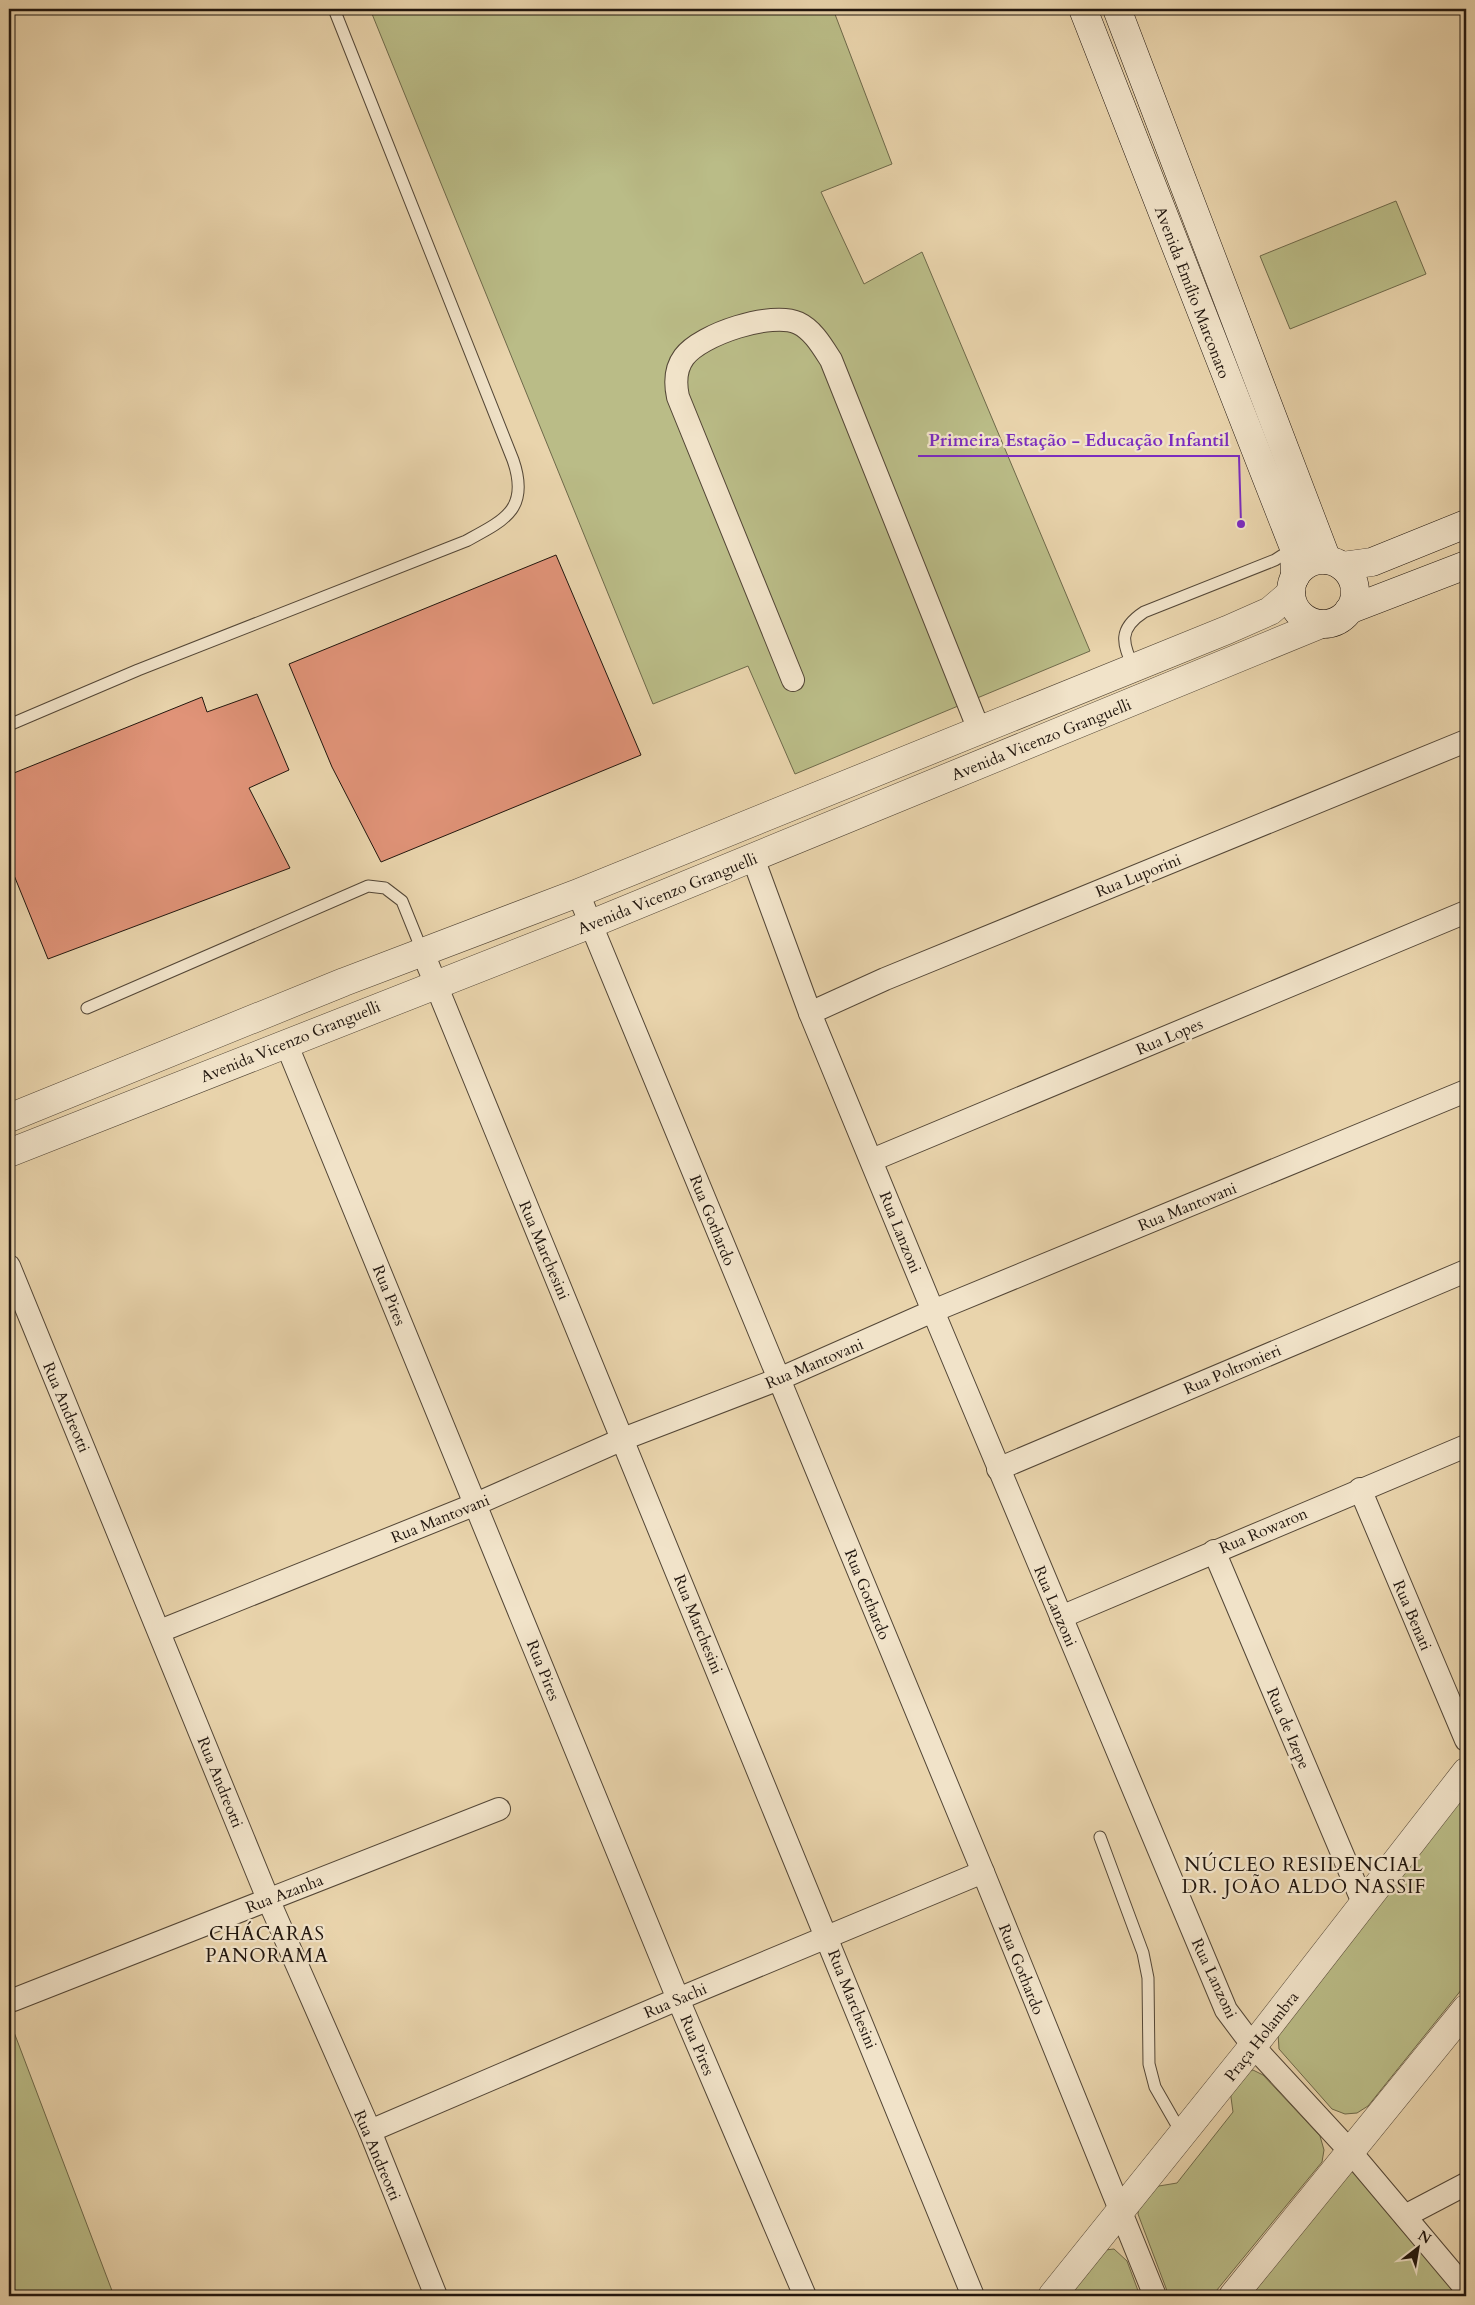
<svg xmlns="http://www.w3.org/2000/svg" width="1475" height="2305" font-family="Cardo,serif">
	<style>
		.green { fill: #babc87; stroke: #6e694a }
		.building { fill: #e09378; stroke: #21160e }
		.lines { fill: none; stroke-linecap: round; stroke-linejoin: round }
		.service-casing { stroke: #534636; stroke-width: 13 }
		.minor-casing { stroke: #534636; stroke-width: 24 }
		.tertiary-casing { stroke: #534636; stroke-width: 29 }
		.secondary-casing { stroke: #21160e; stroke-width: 29 }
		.service { stroke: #f1e3c9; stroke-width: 11 }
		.minor { stroke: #f1e3c9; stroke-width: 22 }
		.tertiary { stroke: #f1e3c9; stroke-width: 28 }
		.secondary { stroke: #f1e3c9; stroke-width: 28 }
		.labels { text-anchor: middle; stroke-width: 4.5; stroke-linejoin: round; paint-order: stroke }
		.street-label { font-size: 16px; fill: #21160e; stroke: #f1e3c9 }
		.quarter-label { font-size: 19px; letter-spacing: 1px; fill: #21160e; stroke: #f1e3c9 }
		.leader { fill: none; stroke: #7b2cbf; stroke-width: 2 }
		.callout-dot { fill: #7b2cbf; stroke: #f1e3c9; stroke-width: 2 }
		.callout-label { font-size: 18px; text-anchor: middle; font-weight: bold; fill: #7b2cbf; stroke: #f1e3c9; stroke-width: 4.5; stroke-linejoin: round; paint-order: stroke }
	</style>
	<rect width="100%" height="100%" fill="#e9d4ac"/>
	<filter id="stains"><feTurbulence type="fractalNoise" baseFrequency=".004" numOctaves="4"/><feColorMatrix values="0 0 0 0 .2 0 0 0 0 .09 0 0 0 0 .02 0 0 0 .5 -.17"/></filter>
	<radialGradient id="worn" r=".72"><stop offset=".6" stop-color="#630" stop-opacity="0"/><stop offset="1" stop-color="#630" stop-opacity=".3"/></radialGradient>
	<g class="green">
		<polygon points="370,9 833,9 892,164 821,192 864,284 922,252 1090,651 795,774 748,666 653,704"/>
		<polygon points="1396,201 1426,274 1290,329 1260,256"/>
		<polygon points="1466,1794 1466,1984 1368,2106 1357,2113 1345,2114 1332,2109 1279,2049 1278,2034"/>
		<polygon points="9,2019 114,2296 9,2296"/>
		<polygon points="1253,2070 1263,2075 1320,2136 1324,2150 1322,2162 1212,2296 1169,2296 1138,2214 1139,2204 1153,2187 1177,2183 1233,2112 1230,2090 1243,2074"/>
		<polygon points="1353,2168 1460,2296 1251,2296"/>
		<polygon points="1114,2249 1127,2261 1140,2296 1066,2296 1105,2250"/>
	</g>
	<g class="building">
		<polygon points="556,555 641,755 381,862 332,767 289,664"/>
		<polygon points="257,694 289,770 249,788 290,868 48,959 9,863 9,775 202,697 207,712"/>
	</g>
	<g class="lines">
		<defs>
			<g id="service">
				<path d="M 1134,668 C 1122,643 1118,629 1144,612 L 1275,560 L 1292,549"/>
				<path d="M 9,725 L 138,670 L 466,541 C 505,520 530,509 513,460 L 334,9"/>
				<polyline points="87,1008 368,886 385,888 402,901 423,953"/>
				<polyline points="1100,1837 1143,1953 1148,1978 1149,2064 1155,2087 1182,2134"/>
			</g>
			<g id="minor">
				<path d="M 793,680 L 678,397 C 675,383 675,369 684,357 C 701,334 772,311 798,323 C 813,330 822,346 831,360 L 979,730"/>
				<polyline points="753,858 810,1013 933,1311 1226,2010 1253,2046 1349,2150 1466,2289"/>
				<polyline points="578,893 983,1872 1155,2296"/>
				<polyline points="423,953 973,2296"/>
				<polyline points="810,1013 885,979 1466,741"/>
				<polyline points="286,1043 678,1999 805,2296"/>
				<polyline points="872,1160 1466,912"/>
				<polyline points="9,1266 268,1899 370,2131 436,2296"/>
				<polyline points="998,1469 1466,1271"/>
				<polyline points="1360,1489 1466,1740"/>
				<polyline points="1214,1551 1364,1905"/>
				<polyline points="1061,1617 1466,1446"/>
				<polyline points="160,1631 476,1504 623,1439 779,1379 933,1311 1466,1091"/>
				<polyline points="13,2000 499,1809"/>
				<polyline points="370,2131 678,1999 983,1872"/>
				<polyline points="1405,2216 1466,2184"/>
			</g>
			<g id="tertiary">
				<polyline points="9,1118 344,982 578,893 1227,630 1270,611 1291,593"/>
				<polyline points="9,1153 591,924 1321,624"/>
				<polyline points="1052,2296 1253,2046 1466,1772"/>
				<polyline points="1233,2296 1466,2009"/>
			</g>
			<g id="secondary">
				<polyline points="1083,9 1294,548 1295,577"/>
				<polyline points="1117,9 1327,560"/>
				<circle cx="1323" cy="592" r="32"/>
				<polyline points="1342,566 1372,562 1466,524"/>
				<polyline points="1349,610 1466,565"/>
			</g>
		</defs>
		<use href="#service" class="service-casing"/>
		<use href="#minor" class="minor-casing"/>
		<use href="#tertiary" class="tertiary-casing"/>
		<use href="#secondary" class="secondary-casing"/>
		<use href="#service" class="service"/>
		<use href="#minor" class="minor"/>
		<use href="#tertiary" class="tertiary"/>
		<use href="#secondary" class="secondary"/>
	</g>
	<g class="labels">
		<g class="street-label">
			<text transform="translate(1193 292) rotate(69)" y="6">Avenida Emílio Marconato</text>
			<text transform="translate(1041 739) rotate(-22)" y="6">Avenida Vicenzo Granguelli</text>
			<text transform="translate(1138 875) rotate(-22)" y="6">Rua Luporini</text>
			<text transform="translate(667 893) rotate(-22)" y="6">Avenida Vicenzo Granguelli</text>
			<text transform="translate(1169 1036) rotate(-23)" y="6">Rua Lopes</text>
			<text transform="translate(290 1041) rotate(-22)" y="6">Avenida Vicenzo Granguelli</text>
			<text transform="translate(1187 1206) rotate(-22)" y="6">Rua Mantovani</text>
			<text transform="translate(713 1220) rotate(68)" y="6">Rua Gothardo</text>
			<text transform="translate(901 1232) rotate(68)" y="6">Rua Lanzoni</text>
			<text transform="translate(545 1250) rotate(67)" y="6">Rua Marchesini</text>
			<text transform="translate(390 1295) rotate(68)" y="6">Rua Pires</text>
			<text transform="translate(814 1363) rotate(-23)" y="6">Rua Mantovani</text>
			<text transform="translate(1232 1369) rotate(-23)" y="6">Rua Poltronieri</text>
			<text transform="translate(67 1407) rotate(67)" y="6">Rua Andreotti</text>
			<text transform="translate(440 1518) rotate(-22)" y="6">Rua Mantovani</text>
			<text transform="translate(1263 1530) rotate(-23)" y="6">Rua Rowaron</text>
			<text transform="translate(868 1594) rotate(68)" y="6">Rua Gothardo</text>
			<text transform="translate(1056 1606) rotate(67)" y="6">Rua Lanzoni</text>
			<text transform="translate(1413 1615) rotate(67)" y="6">Rua Benati</text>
			<text transform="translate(699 1624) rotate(68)" y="6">Rua Marchesini</text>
			<text transform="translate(544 1670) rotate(68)" y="6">Rua Pires</text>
			<text transform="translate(1289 1728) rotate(67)" y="6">Rua de Izepe</text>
			<text transform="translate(221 1782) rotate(68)" y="6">Rua Andreotti</text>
			<text transform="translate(284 1893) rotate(-21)" y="6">Rua Azanha</text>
			<text transform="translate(1022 1969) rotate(68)" y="6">Rua Gothardo</text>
			<text transform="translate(1215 1978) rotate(65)" y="6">Rua Lanzoni</text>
			<text transform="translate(853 1999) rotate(68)" y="6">Rua Marchesini</text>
			<text transform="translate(675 2000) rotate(-23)" y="6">Rua Sachi</text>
			<text transform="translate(1261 2036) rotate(-52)" y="6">Praça Holambra</text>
			<text transform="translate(698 2045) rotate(67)" y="6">Rua Pires</text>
			<text transform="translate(378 2155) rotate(67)" y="6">Rua Andreotti</text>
		</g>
		<g class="quarter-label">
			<text x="1304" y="1871">NÚCLEO RESIDENCIAL<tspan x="1304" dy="22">DR. JOÃO ALDO NASSIF</tspan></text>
			<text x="267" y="1940">CHÁCARAS<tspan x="267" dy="22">PANORAMA</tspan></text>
		</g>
	</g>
	<path class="leader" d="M1241 524L1239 456H918"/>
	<circle class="callout-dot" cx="1241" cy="524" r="5"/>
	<g class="callout-label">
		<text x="1079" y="446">Primeira Estação - Educação Infantil</text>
	</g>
	<rect width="1475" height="2305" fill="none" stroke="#e9d4ac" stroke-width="30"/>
	<rect x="10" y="10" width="1455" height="2285" fill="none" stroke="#21160e" stroke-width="2.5"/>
	<rect x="15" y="15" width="1445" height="2275" fill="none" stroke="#21160e"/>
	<g transform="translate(1418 2248) rotate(31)" stroke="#f1e3c9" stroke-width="4" paint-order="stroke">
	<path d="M0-4L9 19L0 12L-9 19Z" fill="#21160e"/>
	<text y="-8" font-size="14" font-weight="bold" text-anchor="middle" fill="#21160e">N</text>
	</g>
	<rect width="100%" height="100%" filter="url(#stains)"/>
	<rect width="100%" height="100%" fill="url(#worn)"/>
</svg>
